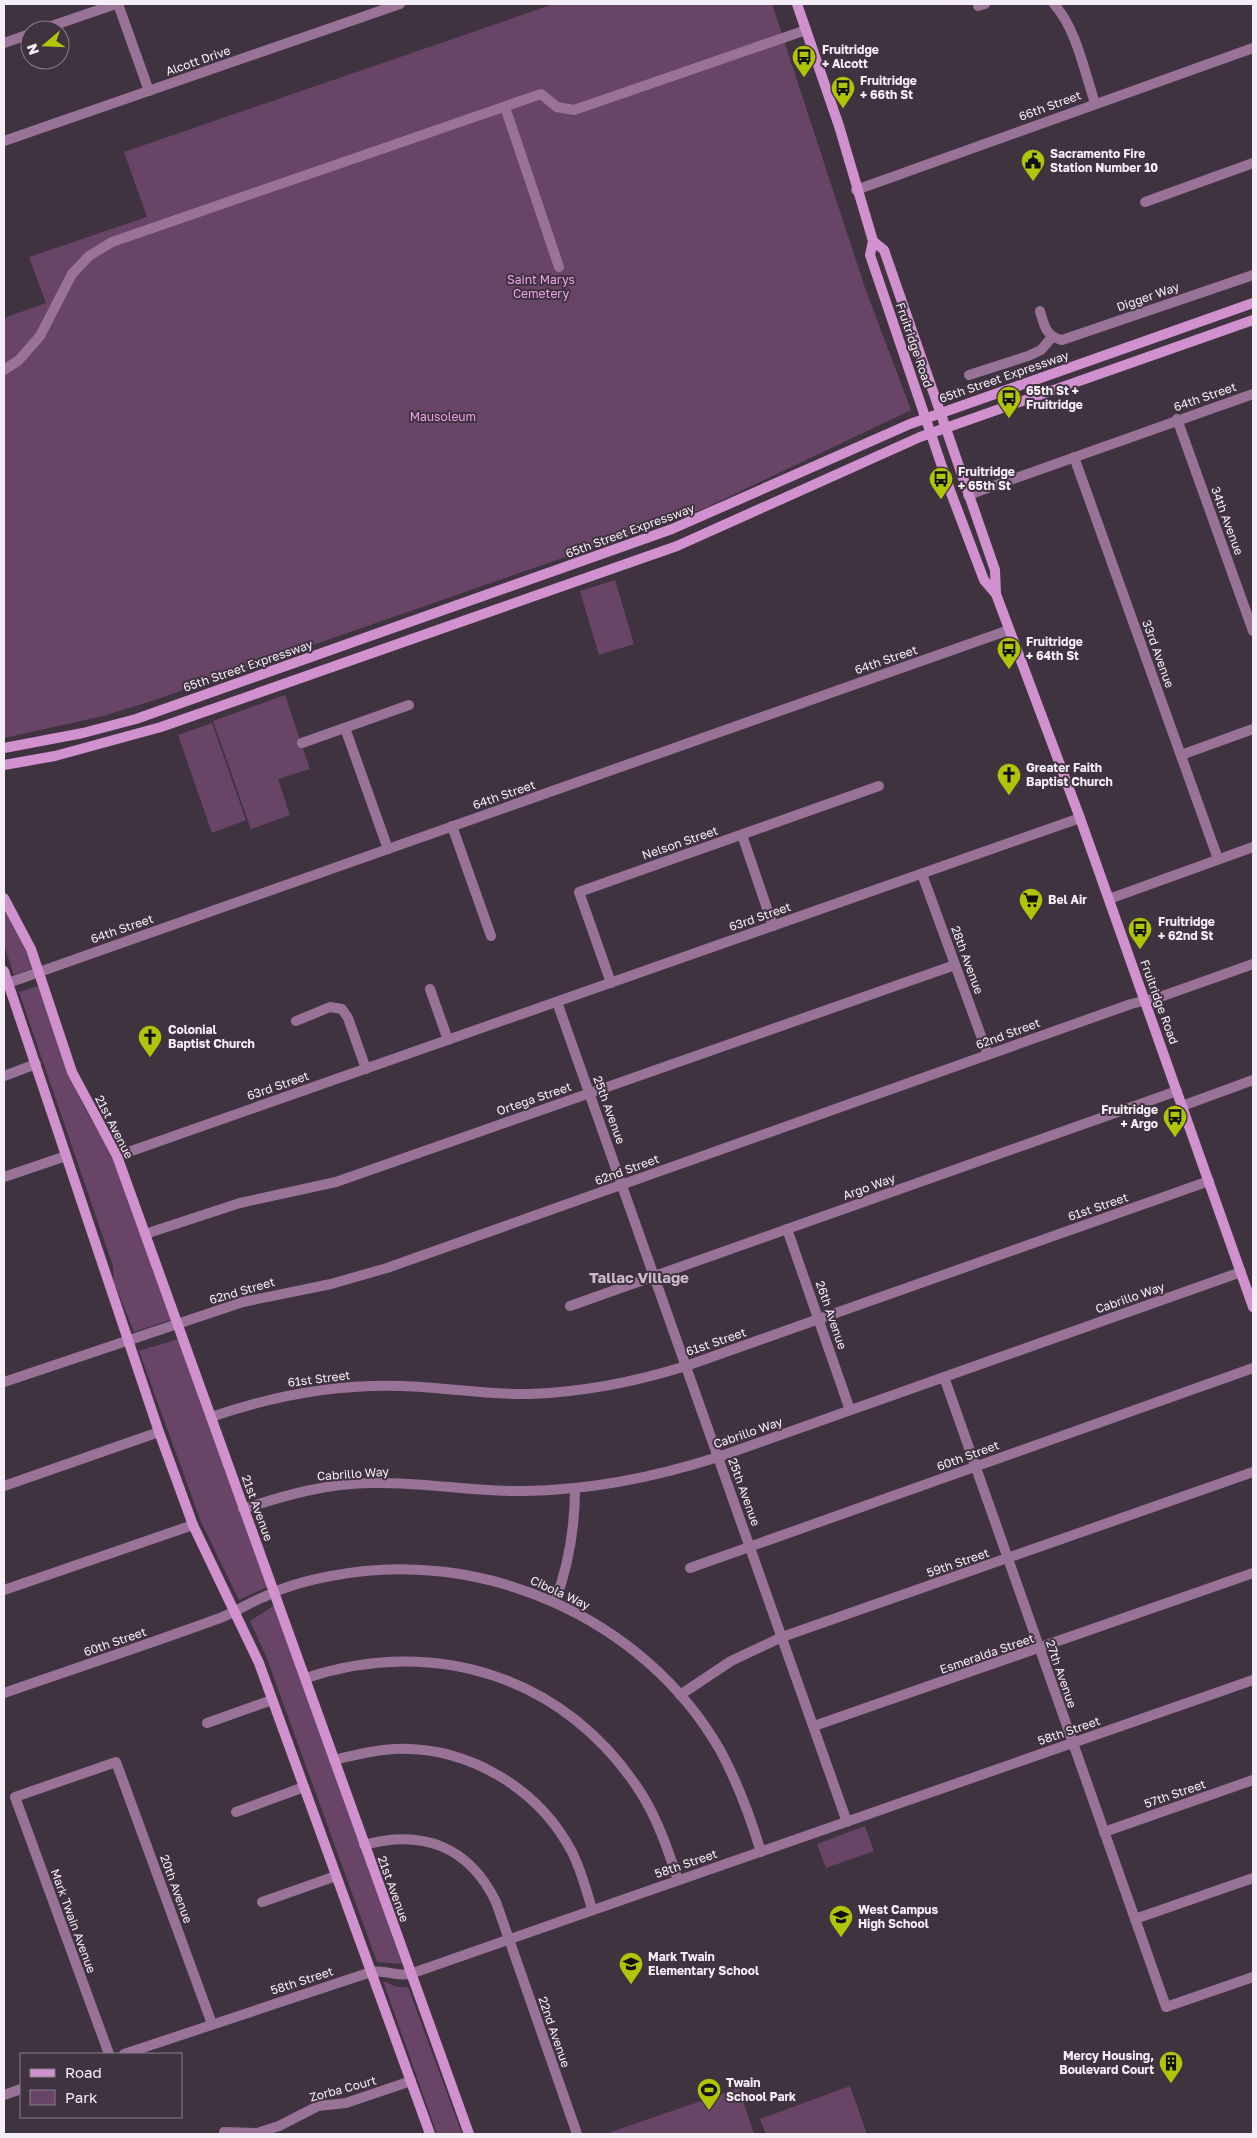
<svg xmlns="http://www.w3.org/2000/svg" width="1257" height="2138" font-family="'Golos Text',sans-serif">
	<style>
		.green { fill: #684567 }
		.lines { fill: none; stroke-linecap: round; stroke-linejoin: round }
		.street { stroke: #997298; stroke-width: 10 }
		.secondary { stroke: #d091ce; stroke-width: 10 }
		.labels { text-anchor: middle; stroke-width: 4; stroke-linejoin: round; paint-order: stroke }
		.poi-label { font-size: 12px; font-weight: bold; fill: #f6eef6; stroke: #403340; text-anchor: start }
		.street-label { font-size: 12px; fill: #f6eef6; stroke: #403340 }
		.park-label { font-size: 12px; fill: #eea2ec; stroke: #403340 }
		.quarter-label { font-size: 15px; font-weight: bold; fill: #ccbbcb; stroke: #403340 }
	</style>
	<rect width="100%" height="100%" fill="#403340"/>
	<g class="green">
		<polygon points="554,4 772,4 865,288 911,410 703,509 155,700 103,716 4,738 4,318 46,303 29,257 147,217 124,152"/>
		<polygon points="615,580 634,644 599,655 580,591"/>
		<polygon points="285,695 310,769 278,779 290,815 251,829 213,721"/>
		<polygon points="212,723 246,820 212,833 178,735"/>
		<polygon points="4,906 27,949 33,968 14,975 4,945"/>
		<polygon points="38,986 68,1072 85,1109 113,1157 173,1319 134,1332 114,1282 113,1266 19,992"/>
		<polygon points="178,1339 267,1587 239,1600 201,1522 139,1351"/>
		<polygon points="275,1605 402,1964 377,1962 266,1656 250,1621"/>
		<polygon points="865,1826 874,1851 826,1868 817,1844"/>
		<polygon points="383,1981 397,1987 408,1987 462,2134 437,2134"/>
		<polygon points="850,2086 867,2134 766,2134 760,2119"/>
		<polygon points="739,2088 754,2134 605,2134"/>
	</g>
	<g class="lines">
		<g class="street">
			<polyline points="118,4 149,91"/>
			<path d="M 1054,4 C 1077,30 1084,71 1095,103"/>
			<polyline points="978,6 985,4"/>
			<polyline points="40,30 116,4"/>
			<polyline points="4,43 30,34"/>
			<polyline points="505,107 559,267"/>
			<polyline points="4,141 400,4"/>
			<polyline points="856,190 1253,48"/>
			<polyline points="1145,202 1253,163"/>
			<path d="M 1040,311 C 1044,325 1046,337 1062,340 L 1253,275"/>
			<polyline points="4,370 19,360 40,336 72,274 89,256 112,242 541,94 557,107 574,110 806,30"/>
			<polyline points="969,375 1028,356 1041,350 1052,337"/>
			<polyline points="1177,419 1253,631"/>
			<polyline points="1074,457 1218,859"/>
			<polyline points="968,495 1253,394"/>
			<polyline points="345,728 388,849"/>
			<polyline points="302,743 409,705"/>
			<polyline points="1181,755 1253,729"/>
			<polyline points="452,826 491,936"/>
			<polyline points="742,835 773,926"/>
			<polyline points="922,874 988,1055"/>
			<polyline points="1109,899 1253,847"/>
			<polyline points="8,983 1009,630"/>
			<polyline points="611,983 579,892 879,786"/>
			<polyline points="430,989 448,1040"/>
			<polyline points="557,1002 847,1822"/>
			<polyline points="296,1021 330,1007 342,1009 348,1018 366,1069"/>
			<polyline points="4,1076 36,1064"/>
			<polyline points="1182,1106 1253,1080"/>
			<polyline points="117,1156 1080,818"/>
			<polyline points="4,1177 66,1156"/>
			<polyline points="787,1229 850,1410"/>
			<polyline points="145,1234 240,1203 336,1182 955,965"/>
			<polyline points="570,1306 1177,1091"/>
			<polyline points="944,1377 1166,2007 1253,1977"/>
			<polyline points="4,1382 243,1302 331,1284 387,1268 1131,1004 1160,997 1253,964"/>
			<path d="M 211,1417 C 272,1396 336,1384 401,1386 C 444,1387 487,1395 530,1394 C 583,1392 635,1382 686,1366 L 1209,1181"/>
			<polyline points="4,1486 159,1432"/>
			<path d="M 243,1509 C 286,1495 327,1483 373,1483 C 424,1482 474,1492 524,1491 C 590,1490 656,1477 718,1457 L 1241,1272"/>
			<polyline points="690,1568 1253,1368"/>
			<polyline points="4,1590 193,1525"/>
			<path d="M 555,1602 C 569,1564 575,1529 575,1488"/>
			<path d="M 306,1678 C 435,1635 567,1677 641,1793 C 658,1820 668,1850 678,1880"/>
			<path d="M 4,1693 C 76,1668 149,1644 220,1618 C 236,1612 250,1602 266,1596 C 286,1586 309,1580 331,1576 C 480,1546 644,1617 720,1750 C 738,1783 750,1816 761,1852"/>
			<polyline points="680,1695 731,1661 782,1637 1253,1472"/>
			<polyline points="207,1723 272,1700"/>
			<polyline points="814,1726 1253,1573"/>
			<path d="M 334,1760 C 354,1755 374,1750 394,1749 C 467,1746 538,1787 572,1852 C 581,1870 586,1889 592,1909"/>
			<polyline points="236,1812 304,1787"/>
			<polyline points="1104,1832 1253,1780"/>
			<path d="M 364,1845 C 422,1829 469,1846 496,1902 L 577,2134"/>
			<polyline points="262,1902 336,1876"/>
			<polyline points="1135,1919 1253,1878"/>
			<polyline points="109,2054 15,1797 116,1762 212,2024"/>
			<path d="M 124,2054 L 371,1972 C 385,1969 397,1977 410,1974 L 1253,1680"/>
			<polyline points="4,2095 21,2089"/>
			<polyline points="224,2132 257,2133 279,2126 318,2106 346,2103 411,2081"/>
		</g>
		<g class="secondary">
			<polyline points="797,4 839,126 873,241 870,255 951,493 984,580 996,594"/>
			<polyline points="873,241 884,250 995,570 996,594 1080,818 1253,1307"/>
			<polyline points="4,748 83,733 136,719 672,529 910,424 1253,303"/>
			<polyline points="4,765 55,756 161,727 677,546 920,437 1253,320"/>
			<polyline points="4,898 31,949 72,1072 117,1156 469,2134"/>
			<polyline points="4,971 159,1432 193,1525 259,1663 430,2134"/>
		</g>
	</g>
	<defs>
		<symbol id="bus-pin" viewBox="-11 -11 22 30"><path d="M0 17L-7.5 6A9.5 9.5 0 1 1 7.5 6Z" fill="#afc506" stroke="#403340"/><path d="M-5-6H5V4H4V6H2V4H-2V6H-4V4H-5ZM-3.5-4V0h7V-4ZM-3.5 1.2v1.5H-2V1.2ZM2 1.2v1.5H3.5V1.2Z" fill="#111"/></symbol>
		<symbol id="civic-pin" viewBox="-11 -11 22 30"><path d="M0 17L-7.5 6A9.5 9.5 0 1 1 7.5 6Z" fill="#afc506" stroke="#403340"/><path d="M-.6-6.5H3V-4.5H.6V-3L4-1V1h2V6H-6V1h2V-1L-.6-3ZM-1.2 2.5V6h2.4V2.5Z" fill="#111"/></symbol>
		<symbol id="church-pin" viewBox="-11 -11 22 30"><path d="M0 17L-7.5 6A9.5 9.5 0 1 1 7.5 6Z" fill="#afc506" stroke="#403340"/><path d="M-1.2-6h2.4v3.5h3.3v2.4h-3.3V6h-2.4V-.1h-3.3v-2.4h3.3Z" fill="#111"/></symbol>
		<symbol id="supermarket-pin" viewBox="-11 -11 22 30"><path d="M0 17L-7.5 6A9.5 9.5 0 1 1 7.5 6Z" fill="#afc506" stroke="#403340"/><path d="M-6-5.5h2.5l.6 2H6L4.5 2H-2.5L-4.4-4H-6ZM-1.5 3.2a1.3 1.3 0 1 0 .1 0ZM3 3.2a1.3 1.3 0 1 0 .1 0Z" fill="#111"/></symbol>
		<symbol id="school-pin" viewBox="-11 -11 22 30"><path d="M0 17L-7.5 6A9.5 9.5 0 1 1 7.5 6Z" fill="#afc506" stroke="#403340"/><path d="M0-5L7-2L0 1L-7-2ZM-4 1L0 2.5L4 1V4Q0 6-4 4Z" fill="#111"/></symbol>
		<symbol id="building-pin" viewBox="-11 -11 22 30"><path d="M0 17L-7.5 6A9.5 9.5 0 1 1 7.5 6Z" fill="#afc506" stroke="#403340"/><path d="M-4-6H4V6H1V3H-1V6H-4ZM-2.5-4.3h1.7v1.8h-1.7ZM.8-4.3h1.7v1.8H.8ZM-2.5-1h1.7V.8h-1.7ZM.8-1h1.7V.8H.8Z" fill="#111"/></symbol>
		<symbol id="stadium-pin" viewBox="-11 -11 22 30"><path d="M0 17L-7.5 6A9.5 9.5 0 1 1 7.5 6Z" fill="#afc506" stroke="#403340"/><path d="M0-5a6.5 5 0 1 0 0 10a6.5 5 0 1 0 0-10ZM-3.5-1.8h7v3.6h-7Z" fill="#111"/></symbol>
	</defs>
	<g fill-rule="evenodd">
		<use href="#bus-pin" x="790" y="43" width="28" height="38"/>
		<use href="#bus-pin" x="829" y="74" width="28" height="38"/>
		<use href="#civic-pin" x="1019" y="147" width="28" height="38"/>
		<use href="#bus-pin" x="995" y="384" width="28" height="38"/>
		<use href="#bus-pin" x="927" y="465" width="28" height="38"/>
		<use href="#bus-pin" x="995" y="635" width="28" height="38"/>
		<use href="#church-pin" x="995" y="761" width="28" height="38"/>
		<use href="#supermarket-pin" x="1017" y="886" width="28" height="38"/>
		<use href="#bus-pin" x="1126" y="915" width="28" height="38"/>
		<use href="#church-pin" x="136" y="1023" width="28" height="38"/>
		<use href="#bus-pin" x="1161" y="1103" width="28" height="38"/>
		<use href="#school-pin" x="827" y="1903" width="28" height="38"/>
		<use href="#school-pin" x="617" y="1950" width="28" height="38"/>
		<use href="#building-pin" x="1157" y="2049" width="28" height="38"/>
		<use href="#stadium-pin" x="695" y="2076" width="28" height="38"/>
	</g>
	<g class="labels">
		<g class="poi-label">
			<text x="822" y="54">Fruitridge<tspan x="822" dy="14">+ Alcott</tspan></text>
			<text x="860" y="85">Fruitridge<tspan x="860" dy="14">+ 66th St</tspan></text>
			<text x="1050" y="158">Sacramento Fire<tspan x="1050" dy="14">Station Number 10</tspan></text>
			<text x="1026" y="395">65th St +<tspan x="1026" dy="14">Fruitridge</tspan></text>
			<text x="958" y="476">Fruitridge<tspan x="958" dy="14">+ 65th St</tspan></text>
			<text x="1026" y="646">Fruitridge<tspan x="1026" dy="14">+ 64th St</tspan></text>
			<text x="1026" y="772">Greater Faith<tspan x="1026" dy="14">Baptist Church</tspan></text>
			<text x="1048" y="904">Bel Air</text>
			<text x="1158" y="926">Fruitridge<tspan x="1158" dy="14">+ 62nd St</tspan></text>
			<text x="168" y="1034">Colonial<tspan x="168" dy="14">Baptist Church</tspan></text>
			<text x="1158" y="1114" text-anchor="end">Fruitridge<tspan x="1158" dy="14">+ Argo</tspan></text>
			<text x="858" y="1914">West Campus<tspan x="858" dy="14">High School</tspan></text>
			<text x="648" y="1961">Mark Twain<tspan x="648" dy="14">Elementary School</tspan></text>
			<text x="1154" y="2060" text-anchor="end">Mercy Housing,<tspan x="1154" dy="14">Boulevard Court</tspan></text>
			<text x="726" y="2087">Twain<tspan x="726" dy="14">School Park</tspan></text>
		</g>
		<g class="street-label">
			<text transform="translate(198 61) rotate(-19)" y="4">Alcott Drive</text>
			<text transform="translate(1050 106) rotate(-20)" y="4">66th Street</text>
			<text transform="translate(1148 297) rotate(-19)" y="4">Digger Way</text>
			<text transform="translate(914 345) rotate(71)" y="4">Fruitridge Road</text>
			<text transform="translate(1004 377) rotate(-19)" y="4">65th Street Expressway</text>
			<text transform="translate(1205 397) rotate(-19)" y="4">64th Street</text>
			<text transform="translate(1227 521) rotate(70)" y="4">34th Avenue</text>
			<text transform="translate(630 531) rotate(-20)" y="4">65th Street Expressway</text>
			<text transform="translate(1158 654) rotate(70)" y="4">33rd Avenue</text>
			<text transform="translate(886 660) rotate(-19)" y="4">64th Street</text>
			<text transform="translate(248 666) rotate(-19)" y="4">65th Street Expressway</text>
			<text transform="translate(504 795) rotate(-19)" y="4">64th Street</text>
			<text transform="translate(680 843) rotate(-19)" y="4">Nelson Street</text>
			<text transform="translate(760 917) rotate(-19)" y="4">63rd Street</text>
			<text transform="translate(122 929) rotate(-19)" y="4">64th Street</text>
			<text transform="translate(967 960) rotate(70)" y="4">28th Avenue</text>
			<text transform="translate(1159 1002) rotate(70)" y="4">Fruitridge Road</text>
			<text transform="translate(1008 1034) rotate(-20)" y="4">62nd Street</text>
			<text transform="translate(278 1086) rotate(-19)" y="4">63rd Street</text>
			<text transform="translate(534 1099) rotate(-19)" y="4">Ortega Street</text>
			<text transform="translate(609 1110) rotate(70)" y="4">25th Avenue</text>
			<text transform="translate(114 1127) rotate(63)" y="4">21st Avenue</text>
			<text transform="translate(627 1170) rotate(-20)" y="4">62nd Street</text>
			<text transform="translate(869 1187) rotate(-20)" y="4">Argo Way</text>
			<text transform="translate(1098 1207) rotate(-19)" y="4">61st Street</text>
			<text transform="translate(242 1291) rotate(-16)" y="4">62nd Street</text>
			<text transform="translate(1130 1298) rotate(-19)" y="4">Cabrillo Way</text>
			<text transform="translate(831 1315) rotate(71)" y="4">26th Avenue</text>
			<text transform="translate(716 1342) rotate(-19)" y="4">61st Street</text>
			<text transform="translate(319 1379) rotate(-7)" y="4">61st Street</text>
			<text transform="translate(748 1433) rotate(-19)" y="4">Cabrillo Way</text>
			<text transform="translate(968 1456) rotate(-20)" y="4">60th Street</text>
			<text transform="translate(353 1474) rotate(-4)" y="4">Cabrillo Way</text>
			<text transform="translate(744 1492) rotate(70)" y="4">25th Avenue</text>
			<text transform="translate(257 1508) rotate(70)" y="4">21st Avenue</text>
			<text transform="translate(958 1563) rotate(-19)" y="4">59th Street</text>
			<text transform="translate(560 1593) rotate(25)" y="4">Cibola Way</text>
			<text transform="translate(115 1642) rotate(-19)" y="4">60th Street</text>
			<text transform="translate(987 1654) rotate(-19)" y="4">Esmeralda Street</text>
			<text transform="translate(1061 1674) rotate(71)" y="4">27th Avenue</text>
			<text transform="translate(1069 1731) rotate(-19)" y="4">58th Street</text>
			<text transform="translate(1175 1794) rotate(-19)" y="4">57th Street</text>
			<text transform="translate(686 1864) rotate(-19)" y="4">58th Street</text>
			<text transform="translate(176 1889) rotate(70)" y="4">20th Avenue</text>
			<text transform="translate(393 1889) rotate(70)" y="4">21st Avenue</text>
			<text transform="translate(73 1921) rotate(70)" y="4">Mark Twain Avenue</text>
			<text transform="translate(302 1981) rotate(-18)" y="4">58th Street</text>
			<text transform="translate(554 2032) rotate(71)" y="4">22nd Avenue</text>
			<text transform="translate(343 2089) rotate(-15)" y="4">Zorba Court</text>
		</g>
		<g class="park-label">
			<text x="541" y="284">Saint Marys<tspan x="541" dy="14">Cemetery</tspan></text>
			<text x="443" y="421">Mausoleum</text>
		</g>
		<g class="quarter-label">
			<text x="639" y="1283">Tallac Village</text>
		</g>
	</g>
	<rect width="1257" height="2138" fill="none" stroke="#f6eef6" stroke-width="10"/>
	<rect x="20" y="2053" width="162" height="65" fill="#403340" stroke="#897e89"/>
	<rect x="30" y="2069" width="25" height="8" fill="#d091ce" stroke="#897e89"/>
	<text x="65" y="2078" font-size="15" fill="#f6eef6">Road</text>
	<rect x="30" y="2090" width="25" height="15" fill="#684567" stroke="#897e89"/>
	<text x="65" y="2103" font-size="15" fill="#f6eef6">Park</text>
	<g transform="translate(45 45) rotate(251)"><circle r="24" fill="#403340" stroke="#897e89"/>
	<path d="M0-4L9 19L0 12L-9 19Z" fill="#afc506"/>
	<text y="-8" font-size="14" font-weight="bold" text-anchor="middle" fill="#f6eef6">N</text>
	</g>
</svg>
